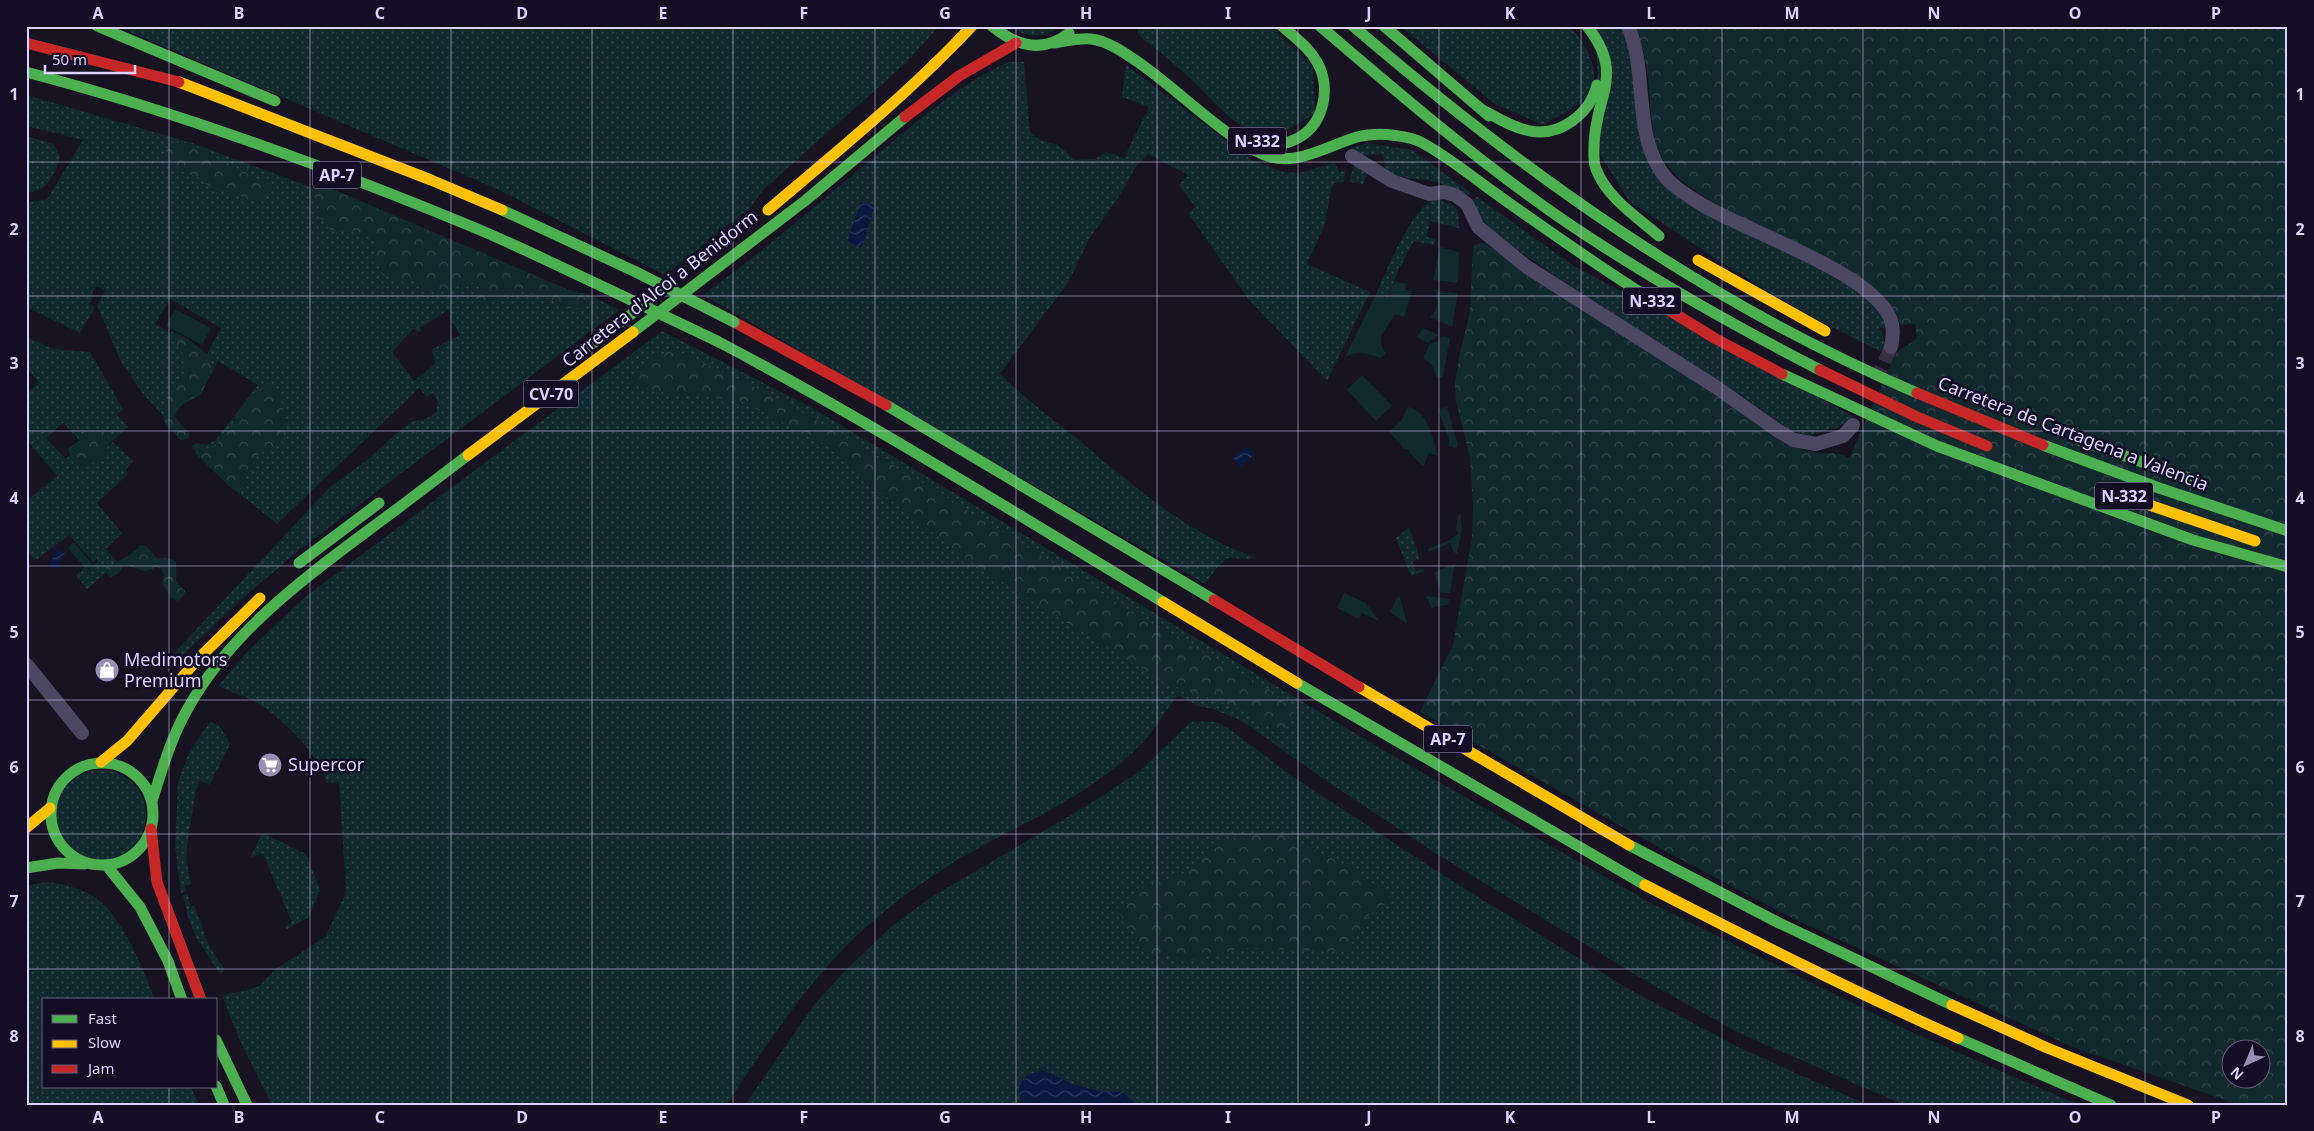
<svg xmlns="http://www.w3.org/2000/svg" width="2314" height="1131" font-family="'Noto Sans',sans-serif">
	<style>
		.grass { fill: url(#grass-dots); fill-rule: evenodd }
		.forest { fill: url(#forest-crowns); fill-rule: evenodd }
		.garden { fill: #12292d }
		.water { fill: url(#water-waves) }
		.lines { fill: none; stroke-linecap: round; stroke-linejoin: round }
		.street-tunnel { stroke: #343041; stroke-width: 14; stroke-dasharray: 14 7; stroke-linecap: butt }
		.street { stroke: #4c4861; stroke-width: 14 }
		.fast { stroke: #4caf50; stroke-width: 11 }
		.slow { stroke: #ffc107; stroke-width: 11 }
		.jam { stroke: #c62828; stroke-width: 11 }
		.fast-bridge { stroke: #4caf50; stroke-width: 11 }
		.grid { fill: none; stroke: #dbd2ff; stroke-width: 1; stroke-opacity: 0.55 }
		.labels { text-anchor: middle; stroke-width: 5; stroke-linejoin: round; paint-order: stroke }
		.shield { fill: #140e25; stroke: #9f97be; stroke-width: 1 }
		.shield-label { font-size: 16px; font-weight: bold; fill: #dbd2ff }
		.street-label { font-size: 18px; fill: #dbd2ff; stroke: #140e25 }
		.poi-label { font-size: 18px; fill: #dbd2ff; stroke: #140e25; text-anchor: start }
		.neatline { fill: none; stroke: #dbd2ff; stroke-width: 2 }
		.grid-label { font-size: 16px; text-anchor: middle; font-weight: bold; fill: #dbd2ff }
	</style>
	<defs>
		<pattern id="grass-dots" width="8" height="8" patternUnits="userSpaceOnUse" patternTransform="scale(1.25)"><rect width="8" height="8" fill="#12292d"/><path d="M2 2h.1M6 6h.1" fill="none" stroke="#34474c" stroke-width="1.8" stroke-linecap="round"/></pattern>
		<pattern id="forest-crowns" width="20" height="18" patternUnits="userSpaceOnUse" patternTransform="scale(1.25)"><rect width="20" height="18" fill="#12292d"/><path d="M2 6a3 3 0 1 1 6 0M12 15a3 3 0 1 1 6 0" fill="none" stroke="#34474c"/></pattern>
		<pattern id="water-waves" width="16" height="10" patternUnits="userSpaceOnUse" patternTransform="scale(1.25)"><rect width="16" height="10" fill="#0a1840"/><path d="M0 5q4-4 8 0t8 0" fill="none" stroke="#2d395d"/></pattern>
	</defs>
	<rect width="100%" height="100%" fill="#171320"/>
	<g class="grass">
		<polygon points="116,26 939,26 907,62 764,189 750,208 665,275 499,190"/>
		<path d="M 1004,26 L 1062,26 C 1037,41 1030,36 1004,26 Z"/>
		<path d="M 1139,26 L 1270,26 L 1312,65 L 1316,113 L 1270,140 C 1235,129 1217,104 1192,80 C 1176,65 1159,51 1142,38 L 1137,32 Z"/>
		<path d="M 1400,26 L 1569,26 C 1586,42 1606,77 1586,98 C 1577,108 1555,117 1543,125 L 1495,104 Z"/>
		<polygon points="1596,26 1621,26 1625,32 1657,172 1867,297 1886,320 1886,328 1880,328 1886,347 1879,351 1801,311 1733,270 1629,201 1600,154"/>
		<path d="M 1009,62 L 1024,62 L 1030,132 L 1040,140 L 1058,145 L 1075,160 L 1095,159 L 1107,152 L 1124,158 L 1149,107 L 1122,97 L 1126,65 L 1252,160 L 1279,171 L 1298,173 L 1335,163 L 1339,172 L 1345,170 L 1344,182 L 1335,183 L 1331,189 L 1325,224 L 1307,264 L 1370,292 L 1327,381 L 1249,300 L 1188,213 L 1195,207 L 1179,185 L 1188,175 L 1148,154 L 1135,168 L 1120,195 L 1089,239 L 1069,281 L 1000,374 C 1023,397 1050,417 1075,437 C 1129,482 1187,534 1254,557 L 1250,559 L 1228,558 L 1218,566 L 1205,584 L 703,295 C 765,250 823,200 881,151 C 917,122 967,78 1009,62 Z"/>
		<path d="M 26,95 L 192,143 L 414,225 L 567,290 L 588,294 L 619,310 L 303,547 L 245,596 L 181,657 L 178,658 L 175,655 L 176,651 L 330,487 L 367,460 L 403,428 L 414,421 L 426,419 L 436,412 L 438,402 L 433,393 L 427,397 L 419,388 L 277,524 L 236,491 L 191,446 L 196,443 L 206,445 L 216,440 L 258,385 L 218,361 L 210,376 L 205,374 L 167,420 L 143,394 L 120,360 L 97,305 L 105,291 L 97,286 L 92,293 L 94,295 L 89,304 L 95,307 L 80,333 L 26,307 L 26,203 L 47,199 L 83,140 L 26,126 ZM 170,299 L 221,328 L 207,354 L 155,324 ZM 448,310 L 451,315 L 449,317 L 460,335 L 432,349 L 435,364 L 414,381 L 392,352 L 414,328 L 418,333 L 418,331 L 422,331 L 420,328 Z"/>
		<path d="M 26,136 L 54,144 L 60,157 C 56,172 46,195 26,192 Z"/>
		<polygon points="1368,143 1412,150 1471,193 1466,196 1439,182 1394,176 1385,170 1383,154 1355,156 1351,148"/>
		<polygon points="1354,165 1368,173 1363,184 1349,182"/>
		<polygon points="1477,197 1574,266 1853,416 1850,421 1836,428 1809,435 1793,432 1741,395 1578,291 1525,255 1493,232 1477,213 1471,201"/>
		<path d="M 1435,199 L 1453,205 L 1458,210 L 1459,228 L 1430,221 L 1427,237 L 1436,239 L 1434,245 L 1414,241 L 1399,269 L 1387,299 L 1376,294 C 1386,272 1413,205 1435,199 Z"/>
		<path d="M 662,331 L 814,409 L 1383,750 L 1649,902 L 1907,1030 L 2079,1105 L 1904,1105 L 1739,1033 L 1649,983 L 1435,853 L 1328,782 L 1242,721 L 1213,709 L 1198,706 L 1179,696 L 1175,698 C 1165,713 1155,728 1144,741 C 1098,790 1034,818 977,849 C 946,866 916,886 889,908 C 821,960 773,1035 726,1105 L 272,1105 L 239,1039 L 222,995 L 248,990 L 259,986 L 276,969 L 325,937 L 346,893 L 339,782 L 327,783 C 319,755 282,717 257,703 C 245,696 231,692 218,686 L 248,651 L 305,597 Z"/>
		<path d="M 26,337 L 54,349 L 90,352 L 123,409 L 117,415 L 128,427 L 94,457 L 113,442 L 133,461 L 126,469 L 128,474 L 97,503 L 122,533 L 106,549 L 118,563 L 87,589 L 76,575 L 85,567 L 88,570 L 98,561 L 97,559 L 93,562 L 69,535 L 35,561 L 28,552 L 29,549 L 26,546 L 26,501 L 57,476 L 26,439 L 26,393 L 39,383 L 26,367 ZM 63,423 L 82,443 L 66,459 L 46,438 Z"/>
		<polygon points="1409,528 1417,549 1419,559 1412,561 1416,571 1423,569 1424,571 1411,576 1396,538"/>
		<polygon points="1204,721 1216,722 1228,728 1292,776 1449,879 1627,988 1740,1048 1868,1105 745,1105 813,1006 845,971 892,926 930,898 1098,799 1141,770 1190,722"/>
		<polygon points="210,722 220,726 230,744 210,785 200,780 196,789 187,846 186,859 191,884 185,886 186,891 181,893 175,847 178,783 189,752"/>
		<circle cx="101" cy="815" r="45"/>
		<polygon points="265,834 306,854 320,890 309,917 287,929 284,927 292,922 263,854 251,857 261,835"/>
		<path d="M 45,882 C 60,883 84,889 96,898 C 122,916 144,971 155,1000 L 44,1000 L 44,1087 L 191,1087 L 199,1105 L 26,1105 L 26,886 Z"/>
		<polygon points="187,894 191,907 194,905 210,948 225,970 220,974 196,937 188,917 183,895"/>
	</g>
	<g class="forest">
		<path d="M 1635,26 L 2288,26 L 2288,1105 L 2240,1105 L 2075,1048 L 1790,917 L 1665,851 L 1420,712 L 1453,645 L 1472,538 L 1473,507 L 1470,458 L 1456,401 L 1455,383 L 1459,357 L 1470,312 L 1473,246 L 1483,242 L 1492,248 L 1700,383 L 1786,443 C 1797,448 1806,451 1818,453 C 1830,454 1838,451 1849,458 L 1897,352 L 1917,338 L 1915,324 L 1901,325 C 1897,316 1893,307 1886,299 C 1881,293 1872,288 1865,283 C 1816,245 1753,230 1702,195 C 1686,185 1673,175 1663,159 C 1649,135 1651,104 1648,78 C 1646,60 1642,43 1635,26 ZM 2232,1048 L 2262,1048 L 2262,1078 L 2232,1078 Z"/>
		<polygon points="175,141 187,142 273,187 262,200 243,197 209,186 199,178 183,172 165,158 166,149"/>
		<path d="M 323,185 L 588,298 L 589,305 C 564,317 551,293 527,292 C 510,291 497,300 483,307 L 478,298 L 481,288 L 470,281 L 441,291 L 428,292 L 421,281 L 403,280 L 383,275 L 375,255 L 374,240 L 356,231 L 330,230 L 319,216 L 320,201 L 304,190 Z"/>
		<path d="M 173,331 C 185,337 206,349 211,362 C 214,371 205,385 202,393 C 193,401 180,401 175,416 L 181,425 L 190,433 L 188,439 L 180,440 L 164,421 C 164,400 175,387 187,371 L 185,356 L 168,335 Z"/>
		<polygon points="675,349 792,406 900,469 1015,539 1137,616 1267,688 1293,710 1283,732 1265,725 1244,710 1165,683 1024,596 967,559 889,499 823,443 739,400 667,393 631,384 648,360"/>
		<polygon points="268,384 281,398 288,436 276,446 257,455 240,489 233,490 195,453 196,447 208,448 217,444 257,391"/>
		<polygon points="99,430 109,438 107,451 83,471 73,462 68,449 91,432"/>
		<path d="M 140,545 L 146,546 L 157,558 C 181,558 176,561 176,581 L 185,591 L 183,597 L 177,601 L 170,597 L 162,582 L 164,575 L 161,568 L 155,567 C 142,576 138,566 124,565 L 118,574 L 110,578 L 106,571 C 116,560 130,558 140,545 Z"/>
		<polygon points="1269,829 1352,868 1394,899 1369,915 1346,952 1244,948 1187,961 1146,950 1116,909 1145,886 1185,875 1220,841"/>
	</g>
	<g class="garden">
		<polygon points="1440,247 1459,252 1458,283 1433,280"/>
		<path d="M 1394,281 L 1406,284 L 1405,290 L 1412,291 L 1404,317 L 1395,314 L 1381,336 L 1381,344 L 1386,354 L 1380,358 C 1367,353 1357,350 1345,357 L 1376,294 L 1387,299 Z"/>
		<path d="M 1435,290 L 1458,293 L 1452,327 L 1430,317 C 1439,309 1439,301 1435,290 Z"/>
		<polygon points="175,309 211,328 202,345 166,326"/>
		<polygon points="1423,328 1439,335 1428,343 1417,337"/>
		<polygon points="1442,336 1450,338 1443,376 1437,379 1432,365 1423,358 1430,344 1438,341"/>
		<polygon points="1362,375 1392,406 1376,421 1347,390"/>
		<path d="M 1408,407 C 1429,412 1433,439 1438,456 L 1429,453 L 1423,467 L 1409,452 L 1410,450 L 1401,448 L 1403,447 L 1389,432 L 1401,421 Z"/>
		<polygon points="1447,407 1458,445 1455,448 1448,446 1449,439 1438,409"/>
		<polygon points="1461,514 1462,530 1457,554 1454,552 1450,543 1429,552 1428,549 1450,540 1458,533 1456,530 1458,516"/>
		<polygon points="74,542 93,565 87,570 68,548"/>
		<polygon points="1455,564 1450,593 1441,593 1434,572"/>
		<polygon points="1344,593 1366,603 1379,621 1362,613 1359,619 1337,608"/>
		<polygon points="1398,596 1400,597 1407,624 1390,612"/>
		<polygon points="1426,596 1449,599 1448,605 1434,607 1432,609"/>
	</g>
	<g class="water">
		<polygon points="861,202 875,205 862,247 847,242"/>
		<polygon points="1247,446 1255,454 1241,467 1233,458"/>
		<polygon points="57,549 65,553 57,569 49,566"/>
		<path d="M 1042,1070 L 1073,1084 L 1097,1091 L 1122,1092 L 1138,1105 L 1022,1105 C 1014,1083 1022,1076 1042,1070 Z"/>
	</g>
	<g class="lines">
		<polyline class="street-tunnel" points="1876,381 1891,347"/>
		<g class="street">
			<path d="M 1628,26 C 1649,73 1631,138 1667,179 C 1675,188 1690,197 1701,204 C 1745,231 1871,272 1890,318 C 1894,327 1893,338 1891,347"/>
			<polyline points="1352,156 1392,181 1429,194 1444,192 1455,195 1467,204 1478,227 1527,267 1716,387 1777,430 1794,440 1816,444 1843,436 1853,425"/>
			<polyline points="26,664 82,733"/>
		</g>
		<g class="fast">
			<polyline points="97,26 275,101"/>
			<path d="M 992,26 C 1016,46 1043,54 1069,33"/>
			<path d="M 1320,26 C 1397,92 1473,157 1556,215 C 1640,273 1729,323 1820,370"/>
			<path d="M 1353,26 C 1528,176 1705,302 1917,393"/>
			<polyline points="1384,26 1489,116"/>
			<path d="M 1587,26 C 1626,76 1595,94 1594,146 C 1594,153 1593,162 1596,169 C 1607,198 1637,217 1659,236"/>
			<path d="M 1054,43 C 1066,41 1079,38 1091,39 C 1108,41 1125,53 1138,62 C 1178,90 1213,127 1256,151 C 1291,171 1323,147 1357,137 C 1375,132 1394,134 1413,139 C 1429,143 1472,176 1488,188 C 1543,227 1597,266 1654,301"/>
			<path d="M 26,72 C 175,111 325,166 468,225 C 517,245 564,269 612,291"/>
			<path d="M 1481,109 C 1496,117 1513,128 1530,131 C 1561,137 1590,113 1597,85"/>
			<path d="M 1264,144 C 1274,144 1284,145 1294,140 C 1324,127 1332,88 1317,62 C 1309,47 1294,37 1282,26"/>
			<polyline points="502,210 636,272"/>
			<polyline points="633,332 806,200 905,117"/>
			<path d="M 717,341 C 869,421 1015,513 1163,602"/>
			<polyline points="579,354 655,296"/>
			<polyline points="1782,374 1937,446 2193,540 2288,567"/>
			<polyline points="886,405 1214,600"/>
			<polyline points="2079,440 2188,478"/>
			<polyline points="2043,445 2159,488 2288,531"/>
			<polyline points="299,563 379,503"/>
			<polyline points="1297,683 1645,885"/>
			<circle cx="102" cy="814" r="51"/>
			<path d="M 152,801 C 162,770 171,738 187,710 C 228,635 299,582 366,532 C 400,507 434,481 468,455"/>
			<polyline points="1629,845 1779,923 1952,1005"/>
			<polyline points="107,866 140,907 168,961 182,1000"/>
			<polyline points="26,868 58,863 85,864"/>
			<polyline points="1958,1038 2111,1105"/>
			<polyline points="216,1040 247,1105"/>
			<polyline points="216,1086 224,1105"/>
		</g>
		<g class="slow">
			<polyline points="179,82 431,180 502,210"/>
			<path d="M 768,210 C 838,151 909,93 972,26"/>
			<polyline points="1698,260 1825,331"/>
			<polyline points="468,455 633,332"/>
			<polyline points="2117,494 2255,541"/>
			<polyline points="1163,602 1297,683"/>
			<polyline points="1359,687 1629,845"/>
			<polyline points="101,762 127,741 197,660 260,598"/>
			<polyline points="26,828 50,808"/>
			<path d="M 1645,885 C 1748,938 1852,991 1958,1038"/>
			<polyline points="1952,1005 2045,1047 2188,1105"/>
		</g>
		<g class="jam">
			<polyline points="26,43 179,82"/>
			<polyline points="905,117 959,76 1016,43"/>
			<polyline points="1654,301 1716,339 1782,374"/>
			<polyline points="734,322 886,405"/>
			<polyline points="1820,370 1915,416 1987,446"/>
			<polyline points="1917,393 2043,445"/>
			<polyline points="1214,600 1359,687"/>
			<polyline points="151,829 157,882 201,1000"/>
		</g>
		<g class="fast-bridge">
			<polyline points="636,272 734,322"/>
			<polyline points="612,291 717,341"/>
		</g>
	</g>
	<path class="grid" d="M 169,26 L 169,1000M 310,26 L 310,1105M 451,26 L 451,1105M 592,26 L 592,1105M 733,26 L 733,1105M 875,26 L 875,1105M 1016,26 L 1016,1105M 1157,26 L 1157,1105M 1298,26 L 1298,1105M 1439,26 L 1439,1105M 1581,26 L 1581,1105M 1722,26 L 1722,1105M 1863,26 L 1863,1105M 2004,26 L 2004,1105M 2145,26 L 2145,1105M 26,162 L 2288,162M 26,296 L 2288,296M 26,431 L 2288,431M 26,566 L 2288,566M 26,700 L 2288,700M 26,834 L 2288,834M 26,969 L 2288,969M 169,1087 L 169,1105"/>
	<defs>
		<symbol id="shop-disc" viewBox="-11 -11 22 22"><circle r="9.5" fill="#968fb1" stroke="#140e25"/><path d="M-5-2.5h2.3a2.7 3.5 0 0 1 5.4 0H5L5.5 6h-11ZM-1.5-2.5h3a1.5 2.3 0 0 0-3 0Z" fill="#fff"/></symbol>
		<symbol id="supermarket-disc" viewBox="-11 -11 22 22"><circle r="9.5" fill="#968fb1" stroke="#140e25"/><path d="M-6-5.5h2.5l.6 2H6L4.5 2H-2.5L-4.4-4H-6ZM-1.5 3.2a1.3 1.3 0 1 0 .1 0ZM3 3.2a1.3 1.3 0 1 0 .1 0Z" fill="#fff"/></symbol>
	</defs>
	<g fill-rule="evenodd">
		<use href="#shop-disc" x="93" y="656" width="28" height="28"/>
		<use href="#supermarket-disc" x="256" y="751" width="28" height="28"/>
	</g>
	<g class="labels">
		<g class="shield">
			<rect x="1228" y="127.5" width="58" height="27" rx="4"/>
			<rect x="313" y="161.5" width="48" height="27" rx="4"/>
			<rect x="1623" y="287.5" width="58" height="27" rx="4"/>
			<rect x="523.5" y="380.5" width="55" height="27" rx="4"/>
			<rect x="2095" y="482.5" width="58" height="27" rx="4"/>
			<rect x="1424" y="725.5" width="48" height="27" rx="4"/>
		</g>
		<g class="shield-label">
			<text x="1257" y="147">N-332</text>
			<text x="337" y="181">AP-7</text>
			<text x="1652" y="307">N-332</text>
			<text x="551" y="400">CV-70</text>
			<text x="2124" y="502">N-332</text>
			<text x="1448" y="745">AP-7</text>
		</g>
		<g class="street-label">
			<text transform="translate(660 289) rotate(-38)" y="6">Carretera d'Alcoi a Benidorm</text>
			<text transform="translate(2073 434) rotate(21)" y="6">Carretera de Cartagena a Valencia</text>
		</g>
		<g class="poi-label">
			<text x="124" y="666">Medimotors<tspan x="124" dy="21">Premium</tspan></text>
			<text x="288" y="771">Supercor</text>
		</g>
	</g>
	<rect width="2314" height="1131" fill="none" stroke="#140e25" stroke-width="55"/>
	<rect x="42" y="998" width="175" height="90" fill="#140e25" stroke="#645c7c"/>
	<rect x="52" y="1015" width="25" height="8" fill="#4caf50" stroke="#645c7c"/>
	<text x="88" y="1024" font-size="15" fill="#dbd2ff">Fast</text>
	<rect x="52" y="1040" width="25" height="8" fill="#ffc107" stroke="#645c7c"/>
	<text x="88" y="1048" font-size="15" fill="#dbd2ff">Slow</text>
	<rect x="52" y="1065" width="25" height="8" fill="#c62828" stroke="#645c7c"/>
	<text x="88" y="1074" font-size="15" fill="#dbd2ff">Jam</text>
	<g transform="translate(2246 1064) rotate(224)"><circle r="24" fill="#140e25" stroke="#645c7c"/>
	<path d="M0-4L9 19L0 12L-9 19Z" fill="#968fb1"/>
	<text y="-8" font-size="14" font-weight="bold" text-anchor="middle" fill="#dbd2ff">N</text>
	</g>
	<path d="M45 65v8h90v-8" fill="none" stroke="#dbd2ff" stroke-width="2.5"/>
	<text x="52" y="65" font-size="15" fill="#dbd2ff" stroke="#140e25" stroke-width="4" paint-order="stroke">50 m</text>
	<rect x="28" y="28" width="2258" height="1076" class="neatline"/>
	<g class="grid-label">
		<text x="98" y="19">A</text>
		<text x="239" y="19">B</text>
		<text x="380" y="19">C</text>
		<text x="522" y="19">D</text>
		<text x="663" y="19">E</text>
		<text x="804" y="19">F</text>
		<text x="945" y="19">G</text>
		<text x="1086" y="19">H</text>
		<text x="1228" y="19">I</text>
		<text x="1369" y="19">J</text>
		<text x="1510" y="19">K</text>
		<text x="1651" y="19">L</text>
		<text x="1792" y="19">M</text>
		<text x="1934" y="19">N</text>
		<text x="2075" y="19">O</text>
		<text x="2216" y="19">P</text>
		<text x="14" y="100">1</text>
		<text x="2300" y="100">1</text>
		<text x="14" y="235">2</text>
		<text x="2300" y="235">2</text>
		<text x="14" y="369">3</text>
		<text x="2300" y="369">3</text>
		<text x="14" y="504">4</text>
		<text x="2300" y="504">4</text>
		<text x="14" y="638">5</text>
		<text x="2300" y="638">5</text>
		<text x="14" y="773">6</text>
		<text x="2300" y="773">6</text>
		<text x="14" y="907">7</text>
		<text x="2300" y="907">7</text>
		<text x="14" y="1042">8</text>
		<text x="2300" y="1042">8</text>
		<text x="98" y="1123">A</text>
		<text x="239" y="1123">B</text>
		<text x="380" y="1123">C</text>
		<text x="522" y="1123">D</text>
		<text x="663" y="1123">E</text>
		<text x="804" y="1123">F</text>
		<text x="945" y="1123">G</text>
		<text x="1086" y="1123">H</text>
		<text x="1228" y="1123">I</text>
		<text x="1369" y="1123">J</text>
		<text x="1510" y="1123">K</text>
		<text x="1651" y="1123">L</text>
		<text x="1792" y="1123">M</text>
		<text x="1934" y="1123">N</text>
		<text x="2075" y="1123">O</text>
		<text x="2216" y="1123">P</text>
	</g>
</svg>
